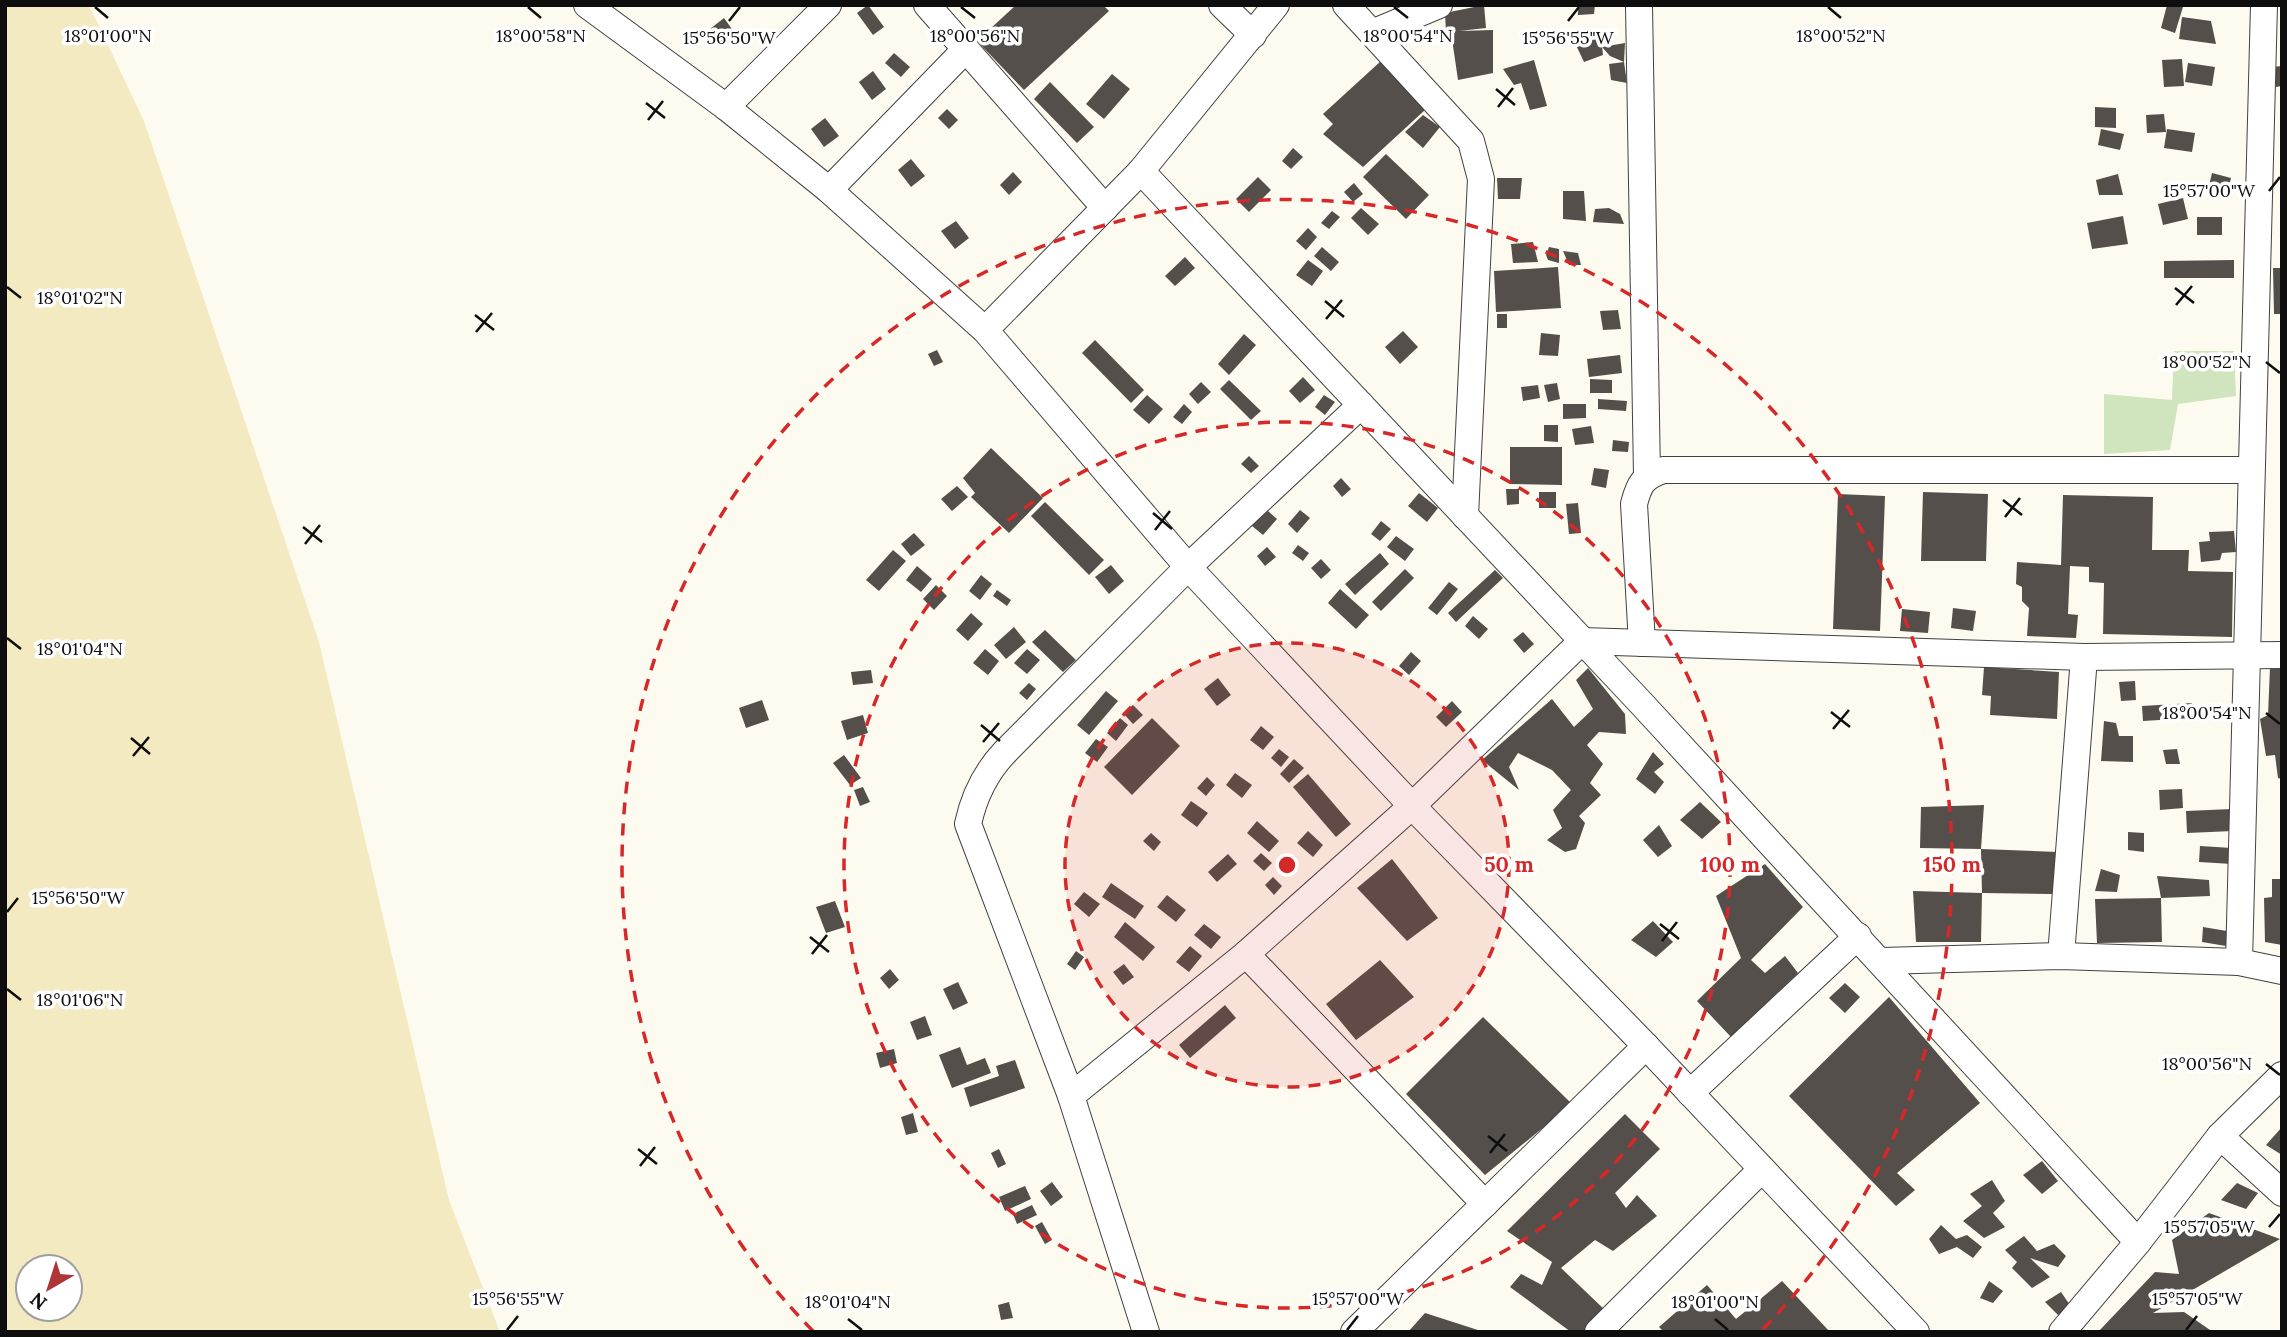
<svg xmlns="http://www.w3.org/2000/svg" width="2287" height="1337" font-family="Lora,serif">
	<style>
		.green { fill: #d0e4bd }
		.sand { fill: #f4eac1; fill-rule: evenodd }
		.building { fill: #554f4b }
		.lines { fill: none; stroke-linecap: round; stroke-linejoin: round }
		.minor-casing { stroke: #414141; stroke-width: 28 }
		.minor { stroke: #fff; stroke-width: 26 }
		.ticks { fill: none; stroke: #0e0e0e; stroke-width: 2.5 }
		.ring { fill: none; stroke: #d62828; stroke-width: 3.5; stroke-dasharray: 12 9 }
		.ticks-label { font-size: 18px; text-anchor: middle; fill: #0e0e0e; stroke: #fff; stroke-width: 7; stroke-linejoin: round; paint-order: stroke }
		.centre { fill: #d62828; stroke: #fff; stroke-width: 3.5 }
		.ring-label { font-size: 21px; text-anchor: middle; font-weight: bold; fill: #d62828; stroke: #fff; stroke-width: 7; stroke-linejoin: round; paint-order: stroke }
	</style>
	<rect width="100%" height="100%" fill="#fdfbf0"/>
	<polygon class="green" points="2174,351 2234,351 2236,396 2178,404 2170,450 2104,454 2104,394 2172,400"/>
	<path class="sand" d="M 5,5 L 89,5 L 144,121 L 319,642 L 449,1200 L 500,1332 L 5,1332 ZM 28,1267 L 70,1267 L 70,1309 L 28,1309 Z"/>
	<g class="building">
		<polygon points="868,5 884,27 873,35 857,13"/>
		<polygon points="1016,5 1103,5 1109,11 1024,90 977,41"/>
		<polygon points="1484,5 1486,28 1459,31 1493,30 1493,73 1458,80 1451,32 1446,32 1445,13"/>
		<polygon points="1578,5 1595,5 1594,14 1578,15"/>
		<polygon points="2167,5 2183,7 2175,33 2161,28"/>
		<polygon points="2182,17 2211,21 2216,44 2179,39"/>
		<polygon points="724,18 737,36 723,46 710,29"/>
		<polygon points="1601,38 1603,55 1584,62 1575,43"/>
		<polygon points="1625,43 1624,62 1610,56 1602,47"/>
		<polygon points="1393,50 1425,110 1363,167 1323,134 1333,124 1323,114"/>
		<polygon points="894,53 910,67 901,77 885,63"/>
		<polygon points="2182,59 2184,86 2164,87 2162,60"/>
		<polygon points="1534,60 1547,106 1530,110 1521,83 1514,85 1503,69"/>
		<polygon points="1624,62 1627,83 1611,80 1609,64"/>
		<polygon points="2188,63 2215,67 2212,86 2185,82"/>
		<polygon points="2282,66 2282,86 2276,87 2272,67"/>
		<polygon points="873,71 886,89 872,100 859,82"/>
		<polygon points="1112,74 1130,89 1104,119 1086,104"/>
		<polygon points="1050,82 1094,127 1077,143 1034,99"/>
		<polygon points="2095,107 2116,108 2116,128 2095,127"/>
		<polygon points="947,109 958,120 949,129 938,118"/>
		<polygon points="2164,114 2166,132 2147,133 2146,115"/>
		<polygon points="1423,115 1440,127 1423,148 1405,132"/>
		<polygon points="825,118 839,136 824,147 811,129"/>
		<polygon points="2101,129 2124,134 2120,150 2098,145"/>
		<polygon points="2167,129 2195,133 2192,152 2164,148"/>
		<polygon points="1293,148 1303,157 1291,169 1282,161"/>
		<polygon points="1386,154 1429,195 1406,219 1363,177"/>
		<polygon points="911,159 925,176 911,187 898,170"/>
		<polygon points="1013,172 1022,182 1009,195 1000,185"/>
		<polygon points="2212,173 2231,178 2227,195 2208,190"/>
		<polygon points="2118,174 2123,195 2099,195 2096,180"/>
		<polygon points="1258,177 1271,190 1249,212 1236,199"/>
		<polygon points="1497,178 1522,178 1520,199 1498,199"/>
		<polygon points="1354,183 1363,194 1353,202 1344,192"/>
		<polygon points="1563,191 1584,191 1586,221 1563,219"/>
		<polygon points="2183,198 2188,219 2163,225 2158,204"/>
		<polygon points="1361,208 1379,224 1368,235 1351,218"/>
		<polygon points="1609,208 1620,214 1624,224 1593,222 1595,209"/>
		<polygon points="1332,211 1340,217 1329,229 1321,223"/>
		<polygon points="2123,216 2128,244 2092,249 2087,223"/>
		<rect x="2197" y="217" width="25" height="18"/>
		<polygon points="956,221 969,238 955,249 941,231"/>
		<polygon points="1308,228 1317,237 1306,250 1296,241"/>
		<polygon points="1533,242 1538,262 1513,263 1511,244"/>
		<polygon points="1322,247 1339,262 1331,271 1314,256"/>
		<polygon points="1549,247 1559,249 1559,263 1548,260 1546,255"/>
		<polygon points="1563,251 1578,253 1581,265 1569,265"/>
		<polygon points="1185,257 1195,268 1175,286 1165,276"/>
		<polygon points="1308,260 1323,271 1312,286 1296,275"/>
		<polygon points="2234,260 2234,278 2164,278 2164,261"/>
		<polygon points="1558,267 1561,308 1496,312 1494,271"/>
		<polygon points="2273,268 2282,268 2282,314 2274,314"/>
		<polygon points="1618,310 1621,329 1603,330 1600,311"/>
		<rect x="1497" y="314" width="10" height="14"/>
		<polygon points="1403,331 1418,347 1400,364 1385,347"/>
		<polygon points="1541,333 1560,335 1558,356 1539,355"/>
		<polygon points="1244,334 1256,345 1229,375 1218,364"/>
		<polygon points="1095,340 1144,390 1131,403 1082,353"/>
		<polygon points="937,350 943,362 934,366 928,354"/>
		<polygon points="1620,355 1622,373 1589,377 1587,359"/>
		<polygon points="1303,377 1315,390 1300,403 1289,391"/>
		<polygon points="1590,379 1612,380 1612,393 1590,393"/>
		<polygon points="1229,380 1261,411 1251,420 1220,389"/>
		<polygon points="1201,382 1211,392 1198,404 1189,394"/>
		<polygon points="1557,383 1560,399 1548,402 1544,385"/>
		<polygon points="1538,385 1540,398 1523,401 1521,387"/>
		<polygon points="1147,395 1163,409 1149,424 1133,410"/>
		<polygon points="1324,395 1335,402 1325,415 1315,407"/>
		<polygon points="1598,399 1627,401 1626,411 1598,409"/>
		<polygon points="1184,404 1192,412 1182,424 1173,417"/>
		<polygon points="1563,404 1586,404 1586,418 1563,419"/>
		<polygon points="1544,425 1558,425 1558,442 1544,441"/>
		<polygon points="1591,426 1594,443 1575,445 1572,429"/>
		<polygon points="1613,440 1629,442 1628,452 1612,451"/>
		<polygon points="1510,447 1562,447 1562,485 1510,484"/>
		<polygon points="991,448 1043,498 1009,533 971,497 975,493 963,478"/>
		<polygon points="1249,456 1259,466 1251,473 1241,464"/>
		<polygon points="1594,468 1609,470 1606,488 1591,485"/>
		<polygon points="1341,478 1351,489 1342,497 1333,486"/>
		<polygon points="957,486 968,497 952,511 941,499"/>
		<polygon points="1506,489 1519,489 1519,504 1507,505"/>
		<rect x="1539" y="492" width="17" height="16"/>
		<polygon points="1923,492 1988,494 1986,561 1921,561"/>
		<polygon points="1419,493 1438,508 1427,522 1408,506"/>
		<polygon points="1838,494 1885,496 1880,631 1833,629"/>
		<polygon points="2063,495 2153,497 2152,550 2189,550 2188,571 2233,572 2232,637 2103,634 2104,583 2089,582 2089,567 2070,566 2068,614 2078,615 2076,638 2027,636 2029,608 2022,601 2022,587 2016,584 2017,562 2061,565"/>
		<polygon points="1045,502 1104,560 1089,575 1031,516"/>
		<polygon points="1578,503 1581,533 1569,534 1566,504"/>
		<polygon points="1260,504 1277,519 1263,535 1246,521"/>
		<polygon points="1300,510 1310,518 1297,533 1288,524"/>
		<polygon points="1381,521 1391,529 1380,541 1371,534"/>
		<polygon points="2234,531 2236,552 2222,553 2220,560 2201,562 2199,542 2210,541 2209,532"/>
		<polygon points="914,533 925,545 911,556 901,544"/>
		<polygon points="1396,536 1414,549 1405,561 1387,547"/>
		<polygon points="1298,545 1309,553 1303,561 1292,553"/>
		<polygon points="1267,547 1276,557 1265,566 1257,556"/>
		<polygon points="893,550 906,561 879,591 866,580"/>
		<polygon points="1380,553 1389,564 1355,595 1345,584"/>
		<polygon points="1321,559 1331,570 1321,579 1311,568"/>
		<polygon points="1111,565 1124,581 1109,594 1095,577"/>
		<polygon points="917,566 932,579 921,592 906,580"/>
		<polygon points="1405,569 1414,578 1381,611 1372,602"/>
		<polygon points="1495,570 1503,578 1456,622 1448,613"/>
		<polygon points="981,575 992,584 980,600 969,591"/>
		<polygon points="1449,582 1458,589 1437,615 1428,608"/>
		<polygon points="936,585 947,596 934,610 923,599"/>
		<polygon points="1340,589 1369,615 1356,629 1328,603"/>
		<polygon points="997,590 1011,600 1007,606 993,596"/>
		<polygon points="1953,608 1976,611 1973,631 1951,628"/>
		<polygon points="1902,609 1930,612 1928,633 1900,631"/>
		<polygon points="971,613 983,624 968,641 956,630"/>
		<polygon points="1473,616 1488,629 1479,639 1465,626"/>
		<polygon points="1014,627 1026,642 1006,659 994,645"/>
		<polygon points="1045,630 1076,660 1063,672 1032,642"/>
		<polygon points="1523,632 1534,644 1524,653 1513,640"/>
		<polygon points="985,649 999,661 988,675 973,663"/>
		<polygon points="1027,649 1040,660 1027,674 1014,663"/>
		<polygon points="1411,652 1421,661 1409,675 1399,666"/>
		<polygon points="1984,667 2059,672 2057,719 1990,715 1991,696 1982,695"/>
		<polygon points="1588,668 1625,714 1626,734 1599,732 1587,745 1603,764 1590,783 1601,795 1579,816 1585,823 1576,849 1565,852 1547,840 1562,828 1553,810 1571,790 1552,770 1518,753 1509,767 1519,790 1482,760 1552,699 1574,727 1593,709 1576,680"/>
		<polygon points="2270,668 2282,668 2282,779 2278,778 2275,755 2266,756 2260,719 2268,715"/>
		<polygon points="871,670 873,683 853,685 851,672"/>
		<polygon points="1218,678 1231,695 1217,706 1204,689"/>
		<polygon points="2135,681 2136,700 2121,701 2119,682"/>
		<polygon points="1029,683 1036,689 1027,700 1019,693"/>
		<polygon points="1106,691 1118,701 1089,735 1077,725"/>
		<polygon points="762,700 769,720 746,728 739,708"/>
		<polygon points="1452,701 1462,712 1446,727 1436,717"/>
		<polygon points="2192,703 2192,718 2143,721 2142,706"/>
		<polygon points="1133,705 1143,715 1133,724 1123,713"/>
		<polygon points="863,715 868,733 847,740 841,721"/>
		<polygon points="1120,718 1128,725 1116,741 1107,733"/>
		<polygon points="1152,718 1180,746 1132,795 1104,767"/>
		<polygon points="2104,721 2116,723 2119,736 2133,736 2133,762 2101,761"/>
		<polygon points="1261,726 1274,737 1263,750 1250,740"/>
		<polygon points="1096,739 1108,747 1097,762 1085,753"/>
		<polygon points="1279,749 1289,757 1281,767 1271,758"/>
		<polygon points="2177,749 2180,764 2166,764 2163,750"/>
		<polygon points="1653,752 1664,764 1654,772 1664,782 1655,794 1636,779"/>
		<polygon points="844,755 861,778 850,785 833,763"/>
		<polygon points="1294,759 1304,768 1289,783 1280,774"/>
		<polygon points="1235,773 1252,785 1242,798 1226,785"/>
		<polygon points="1308,774 1351,824 1336,837 1293,787"/>
		<polygon points="1207,777 1215,785 1206,796 1197,788"/>
		<polygon points="863,787 870,802 860,806 854,790"/>
		<polygon points="2182,789 2183,808 2160,810 2159,790"/>
		<polygon points="1191,801 1208,813 1197,827 1181,815"/>
		<polygon points="1700,802 1721,822 1702,839 1680,820"/>
		<polygon points="1984,805 1981,849 1920,848 1921,807"/>
		<polygon points="2232,809 2233,831 2187,833 2186,811"/>
		<polygon points="1257,821 1279,841 1269,852 1247,833"/>
		<polygon points="1659,825 1672,846 1658,857 1643,840"/>
		<polygon points="1308,831 1323,845 1313,857 1297,843"/>
		<polygon points="2128,832 2144,833 2144,852 2128,850"/>
		<polygon points="1151,833 1161,842 1154,851 1143,841"/>
		<polygon points="2200,846 2232,848 2232,864 2199,862"/>
		<polygon points="1981,849 2058,852 2052,894 1982,893"/>
		<polygon points="1261,853 1272,863 1264,871 1253,861"/>
		<polygon points="1228,854 1237,864 1217,882 1208,872"/>
		<polygon points="1392,859 1438,918 1407,941 1357,888"/>
		<polygon points="1765,864 1803,907 1751,960 1765,973 1785,956 1798,973 1731,1037 1697,1001 1741,958 1716,896"/>
		<polygon points="2101,869 2120,875 2117,892 2095,891"/>
		<polygon points="2157,876 2209,880 2210,896 2161,898"/>
		<polygon points="1273,877 1282,886 1274,895 1265,885"/>
		<polygon points="2272,879 2282,879 2282,945 2265,942 2264,898 2272,897"/>
		<polygon points="1111,883 1144,906 1135,919 1102,897"/>
		<polygon points="1913,891 1982,893 1981,942 1916,942"/>
		<polygon points="1084,892 1100,904 1089,917 1074,904"/>
		<polygon points="1167,895 1186,910 1176,922 1157,907"/>
		<polygon points="2161,898 2162,942 2097,943 2095,899"/>
		<polygon points="835,901 845,927 826,933 816,907"/>
		<polygon points="1653,921 1673,942 1656,957 1631,940"/>
		<polygon points="1125,922 1155,947 1143,961 1114,937"/>
		<polygon points="1204,924 1221,937 1211,949 1194,935"/>
		<polygon points="2203,927 2227,931 2226,946 2202,942"/>
		<polygon points="1190,946 1202,956 1189,972 1176,962"/>
		<polygon points="1076,951 1084,957 1075,970 1067,964"/>
		<polygon points="1380,960 1414,997 1356,1040 1326,1004"/>
		<polygon points="1124,964 1134,977 1123,985 1113,972"/>
		<polygon points="890,969 899,980 889,989 880,978"/>
		<polygon points="958,982 968,1003 953,1010 943,989"/>
		<polygon points="1845,983 1860,997 1845,1013 1829,998"/>
		<polygon points="1889,997 1980,1103 1897,1173 1915,1190 1896,1206 1789,1096"/>
		<polygon points="1225,1005 1236,1018 1190,1058 1179,1045"/>
		<polygon points="925,1016 932,1035 917,1040 910,1022"/>
		<polygon points="1483,1017 1572,1104 1485,1175 1406,1094"/>
		<polygon points="960,1047 967,1065 985,1058 991,1073 952,1088 939,1055"/>
		<polygon points="894,1049 897,1063 880,1068 876,1053"/>
		<polygon points="1015,1060 1025,1088 970,1107 964,1088 999,1076 996,1066"/>
		<polygon points="913,1113 918,1132 906,1135 901,1117"/>
		<polygon points="1625,1114 1660,1149 1615,1193 1626,1208 1637,1195 1657,1216 1613,1251 1595,1240 1561,1268 1607,1312 1587,1332 1571,1332 1510,1287 1521,1274 1542,1285 1552,1262 1507,1231"/>
		<polygon points="2282,1127 2282,1155 2266,1145"/>
		<polygon points="999,1149 1006,1164 998,1168 991,1153"/>
		<polygon points="2042,1161 2058,1181 2042,1194 2023,1175"/>
		<polygon points="1992,1180 2005,1201 1993,1213 2005,1227 1984,1238 1963,1221 1982,1206 1970,1194"/>
		<polygon points="1052,1182 1063,1197 1051,1206 1040,1191"/>
		<polygon points="2237,1183 2258,1193 2246,1209 2221,1200"/>
		<polygon points="1025,1186 1031,1199 1005,1211 999,1197"/>
		<polygon points="1032,1205 1037,1215 1017,1224 1013,1214"/>
		<polygon points="2209,1213 2280,1239 2153,1313 2184,1312 2213,1332 2098,1332 2155,1272 2179,1274 2172,1240"/>
		<polygon points="1042,1222 1052,1240 1045,1244 1035,1226"/>
		<polygon points="1941,1225 1956,1239 1967,1235 1982,1247 1973,1258 1957,1247 1939,1254 1929,1239"/>
		<polygon points="2024,1236 2037,1251 2054,1244 2066,1256 2058,1267 2030,1258 2050,1277 2032,1288 2012,1268 2017,1262 2005,1250"/>
		<polygon points="1782,1281 1830,1332 1664,1332 1659,1327 1707,1285 1736,1319"/>
		<polygon points="1989,1281 2003,1291 1993,1303 1980,1298"/>
		<polygon points="2061,1292 2072,1308 2058,1315 2045,1302"/>
		<polygon points="1009,1302 1013,1318 1001,1320 998,1305"/>
		<polygon points="1425,1313 1481,1331 1481,1332 1408,1332"/>
	</g>
	<g class="lines">
		<defs>
			<g id="minor">
				<polyline points="587,5 726,107 829,190 985,330 1188,567 1412,806 1646,1046 1916,1332"/>
				<polyline points="927,5 1105,208"/>
				<polyline points="1222,5 1253,35"/>
				<polyline points="1346,5 1471,141 1481,179 1465,516"/>
				<polyline points="1639,5 1647,476"/>
				<polyline points="1372,33 1439,5"/>
				<polyline points="726,107 828,5"/>
				<polyline points="1141,171 1641,703 2138,1242"/>
				<polyline points="829,190 966,49"/>
				<polyline points="985,330 1141,171 1276,5"/>
				<path d="M 1642,643 L 1634,504 C 1639,484 1643,477 1663,470 L 2250,470"/>
				<polyline points="1246,954 1485,1204"/>
				<polyline points="2061,956 2084,657"/>
				<polyline points="1881,961 2061,956 2239,962 2282,971"/>
				<polyline points="2239,962 2264,5"/>
				<polyline points="1690,1093 1858,936"/>
				<polyline points="1071,1096 1246,954 1412,806 1582,641 2084,657 2282,655"/>
				<polyline points="2220,1136 2282,1193"/>
				<path d="M 1146,1332 L 1071,1096 L 968,824 C 974,796 985,773 1005,752 L 1188,567 L 1361,405"/>
				<polyline points="1354,1332 1646,1046"/>
				<polyline points="1598,1332 1762,1169"/>
				<polyline points="2062,1332 2138,1242 2220,1136 2282,1075"/>
			</g>
		</defs>
		<use href="#minor" class="minor-casing"/>
		<use href="#minor" class="minor"/>
	</g>
	<path class="ticks" d="M 95,7 L 108,18M 528,7 L 541,18M 961,7 L 975,18M 1394,7 L 1408,18M 1828,7 L 1841,18M 729,21 L 740,7M 1568,21 L 1579,7M 1496,89 L 1515,105M 646,103 L 665,118M 1498,107 L 1513,88M 648,120 L 663,101M 2269,191 L 2280,177M 7,287 L 21,298M 2175,288 L 2194,303M 1325,301 L 1344,317M 2176,305 L 2192,286M 475,315 L 494,330M 1326,319 L 1342,300M 476,332 L 492,313M 2266,362 L 2280,373M 2003,500 L 2022,515M 1153,513 L 1172,529M 2005,517 L 2020,498M 303,527 L 322,542M 1155,530 L 1170,511M 305,544 L 320,525M 7,638 L 21,649M 1831,712 L 1850,727M 2266,713 L 2280,724M 981,725 L 1000,741M 1833,729 L 1849,710M 131,738 L 150,754M 983,742 L 999,723M 133,756 L 149,737M 7,912 L 18,898M 1660,924 L 1679,939M 810,937 L 829,952M 1662,941 L 1677,922M 812,954 L 827,935M 7,989 L 21,1000M 2266,1064 L 2280,1075M 1488,1136 L 1507,1151M 638,1149 L 657,1164M 1490,1153 L 1505,1134M 640,1166 L 655,1147M 2269,1227 L 2280,1214M 848,1319 L 862,1330M 1715,1319 L 1728,1330M 507,1330 L 518,1316M 1347,1330 L 1358,1316M 2186,1330 L 2197,1316"/>
	<circle cx="1287" cy="865" r="222" fill="#d62828" fill-opacity=".12"/>
	<g class="ring">
		<circle cx="1287" cy="865" r="222"/>
		<circle cx="1287" cy="865" r="443"/>
		<path d="M813 1331A665 665 0 1 1 1761 1331"/>
	</g>
	<g class="ticks-label">
		<text x="108" y="42">18°01'00"N</text>
		<text x="541" y="42">18°00'58"N</text>
		<text x="975" y="42">18°00'56"N</text>
		<text x="1408" y="42">18°00'54"N</text>
		<text x="1841" y="42">18°00'52"N</text>
		<text x="729" y="44">15°56'50"W</text>
		<text x="1568" y="44">15°56'55"W</text>
		<text x="2209" y="197">15°57'00"W</text>
		<text x="80" y="304">18°01'02"N</text>
		<text x="2207" y="368">18°00'52"N</text>
		<text x="80" y="655">18°01'04"N</text>
		<text x="2207" y="719">18°00'54"N</text>
		<text x="78" y="904">15°56'50"W</text>
		<text x="80" y="1006">18°01'06"N</text>
		<text x="2207" y="1070">18°00'56"N</text>
		<text x="2209" y="1233">15°57'05"W</text>
		<text x="518" y="1305">15°56'55"W</text>
		<text x="1358" y="1305">15°57'00"W</text>
		<text x="2197" y="1305">15°57'05"W</text>
		<text x="848" y="1308">18°01'04"N</text>
		<text x="1715" y="1308">18°01'00"N</text>
	</g>
	<circle cx="1287" cy="865" r="10" class="centre"/>
	<g class="ring-label">
		<text x="1509" y="872">50 m</text>
		<text x="1730" y="872">100 m</text>
		<text x="1952" y="872">150 m</text>
	</g>
	<rect width="2287" height="1337" fill="none" stroke="#0e0e0e" stroke-width="14"/>
	<g transform="translate(49 1288) rotate(219)"><circle r="33" fill="#ffffff" stroke="#9f9f9f" stroke-width="2"/>
	<path d="M0-5L12 26L0 18L-12 26Z" fill="#af3537"/>
	<text y="-10" font-size="19" font-weight="bold" text-anchor="middle" fill="#0e0e0e">N</text>
	</g>
</svg>
